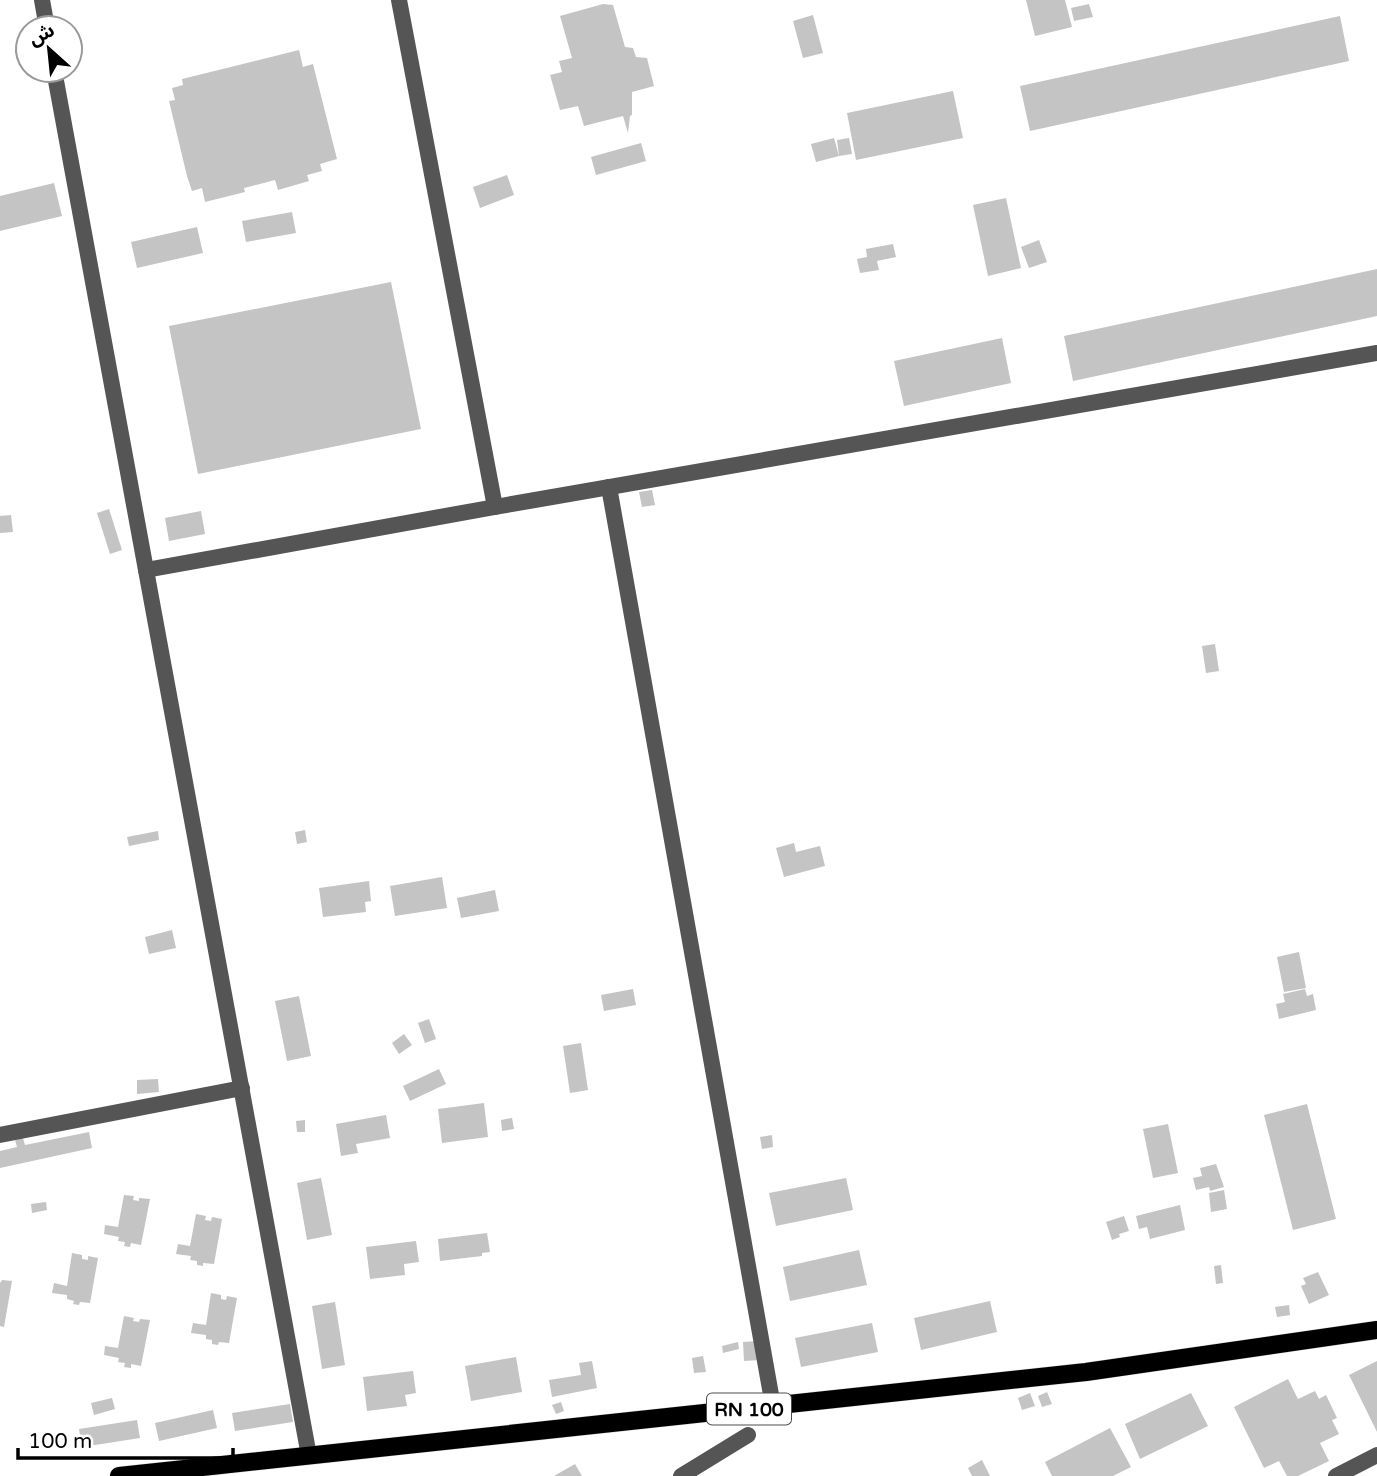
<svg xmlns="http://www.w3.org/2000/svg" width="1377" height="1476" font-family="'Varela Round','Noto Sans Arabic',sans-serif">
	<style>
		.building { fill: #c4c4c4 }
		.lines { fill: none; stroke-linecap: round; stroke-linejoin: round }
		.major-casing { stroke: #dbdbdb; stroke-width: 19 }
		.minor { stroke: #555; stroke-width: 16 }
		.major { stroke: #000; stroke-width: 18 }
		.labels { text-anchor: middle; stroke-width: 5; stroke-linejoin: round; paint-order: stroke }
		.shield { fill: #fff; stroke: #4c4c4c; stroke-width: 2 }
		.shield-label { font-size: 19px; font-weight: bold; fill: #000 }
	</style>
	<rect width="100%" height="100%" fill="#fff"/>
	<g class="building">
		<polygon points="1026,0 1065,0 1072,27 1035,36"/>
		<polygon points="603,4 613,5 625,47 633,48 636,57 647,58 654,86 632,92 632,115 630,116 628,133 623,116 584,126 578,106 560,110 550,75 562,72 559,61 572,58 560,16"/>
		<polygon points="1089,4 1093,17 1074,21 1071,8"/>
		<polygon points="813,15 823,53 803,58 793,21"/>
		<polygon points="1340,16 1349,61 1030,131 1020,86"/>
		<polygon points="299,50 303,67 313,64 337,159 320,164 322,171 307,175 309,181 278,190 275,180 244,188 245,192 205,202 202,188 192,191 187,176 169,101 175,100 172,88 183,85 182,79"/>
		<polygon points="953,91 963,138 856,160 847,113"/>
		<polygon points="834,138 839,156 816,162 811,144"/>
		<polygon points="849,138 852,154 839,156 837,140"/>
		<polygon points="641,143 646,161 596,175 591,157"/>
		<polygon points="507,175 514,195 480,208 473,187"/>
		<polygon points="54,183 62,216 0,231 0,196"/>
		<polygon points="1006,198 1021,268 988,276 973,205"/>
		<polygon points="292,212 296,233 246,242 242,221"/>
		<polygon points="197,227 203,253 137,268 131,242"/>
		<polygon points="1039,240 1047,262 1029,268 1021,247"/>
		<polygon points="893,244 896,257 877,261 879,270 860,273 857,259 867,257 866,249"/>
		<polygon points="1377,269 1377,316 1073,381 1064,336"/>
		<polygon points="391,282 421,429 198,474 169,326"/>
		<polygon points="1002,338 1011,383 904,406 894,361"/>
		<polygon points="652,490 655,505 642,507 639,492"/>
		<polygon points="109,509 122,550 110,554 97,513"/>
		<polygon points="201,511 205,534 169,541 165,518"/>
		<polygon points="11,515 13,532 0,533 0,516"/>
		<polygon points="1215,644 1219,671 1206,673 1202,646"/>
		<polygon points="305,830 307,842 297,844 295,832"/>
		<polygon points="158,831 159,840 129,846 127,837"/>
		<polygon points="794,843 796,852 820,846 825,866 784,877 776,848"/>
		<polygon points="442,877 447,908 395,916 390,886"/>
		<polygon points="369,881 371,901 365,902 366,912 323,917 319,888"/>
		<polygon points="495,890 499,911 461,918 457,898"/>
		<polygon points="172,930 176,948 149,954 145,937"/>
		<polygon points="1299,952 1306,988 1284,992 1277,957"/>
		<polygon points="633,989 636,1005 604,1011 601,995"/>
		<polygon points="1305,989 1307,996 1313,994 1316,1010 1279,1019 1276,1004 1285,1002 1283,994"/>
		<polygon points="299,996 311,1056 287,1061 275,1001"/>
		<polygon points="429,1019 436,1039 425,1043 418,1023"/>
		<polygon points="404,1034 412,1045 399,1054 392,1043"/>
		<polygon points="581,1043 588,1090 570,1093 563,1046"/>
		<polygon points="439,1069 446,1084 410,1101 403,1086"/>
		<polygon points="158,1079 159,1092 137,1094 137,1080"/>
		<polygon points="484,1103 488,1137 442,1143 438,1109"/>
		<polygon points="1307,1104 1336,1219 1293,1230 1264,1115"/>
		<polygon points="386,1115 390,1138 356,1144 358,1153 341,1156 336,1124"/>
		<polygon points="512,1118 514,1129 502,1131 501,1120"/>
		<polygon points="305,1120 305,1132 297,1132 296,1121"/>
		<polygon points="1168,1124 1178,1173 1153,1178 1143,1129"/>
		<polygon points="89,1132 92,1148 0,1168 0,1151 17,1147 15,1140 23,1138 25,1145"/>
		<polygon points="772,1135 773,1147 762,1149 760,1137"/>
		<polygon points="1216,1164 1224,1187 1210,1191 1209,1187 1196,1190 1193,1178 1202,1176 1200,1168"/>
		<polygon points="321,1178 332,1235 307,1240 297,1183"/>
		<polygon points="846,1178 853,1210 776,1226 769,1193"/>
		<polygon points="1224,1190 1227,1209 1211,1212 1209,1193"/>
		<polygon points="124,1195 134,1196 133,1200 139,1201 139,1198 150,1199 141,1245 131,1243 130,1247 124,1246 125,1242 118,1241 119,1237 104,1234 105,1225 118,1227"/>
		<polygon points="46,1202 47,1210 32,1213 31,1204"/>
		<polygon points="1180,1205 1185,1230 1150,1239 1147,1227 1139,1229 1136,1216"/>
		<polygon points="196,1214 206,1216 205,1220 211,1221 212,1217 222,1219 214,1264 203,1263 203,1266 197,1265 197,1261 190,1260 191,1256 176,1254 178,1244 190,1246"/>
		<polygon points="1124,1216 1129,1231 1119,1234 1120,1237 1112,1240 1106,1222"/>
		<polygon points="487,1233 490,1252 482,1253 482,1256 440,1261 438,1239"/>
		<polygon points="416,1241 419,1262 404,1264 405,1275 370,1279 366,1247"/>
		<polygon points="859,1250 867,1285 790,1301 783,1267"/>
		<polygon points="72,1253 82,1255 82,1259 88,1260 88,1256 98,1258 90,1303 80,1302 79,1305 73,1304 74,1301 67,1299 67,1295 52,1293 54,1283 67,1286"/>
		<polygon points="1221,1265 1223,1283 1216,1284 1214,1266"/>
		<polygon points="1318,1272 1329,1295 1309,1304 1301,1286 1306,1284 1303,1278"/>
		<polygon points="2,1280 12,1281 4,1327 0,1326 0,1283"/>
		<polygon points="211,1293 221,1295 221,1299 226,1300 227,1296 237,1298 229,1343 219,1342 218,1345 212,1344 212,1340 206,1339 206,1335 191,1333 193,1323 206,1325"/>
		<polygon points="990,1301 997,1332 921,1350 914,1318"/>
		<polygon points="335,1302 345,1365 322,1369 312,1306"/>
		<polygon points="1289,1305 1290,1315 1277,1317 1275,1307"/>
		<polygon points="124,1316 134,1318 133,1321 139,1322 140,1319 150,1320 141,1366 131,1364 131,1368 124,1367 125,1363 118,1362 119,1358 104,1355 105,1346 118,1348"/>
		<polygon points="872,1323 878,1352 801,1367 795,1338"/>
		<polygon points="758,1341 760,1360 744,1361 743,1342"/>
		<polygon points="738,1342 739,1349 723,1353 722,1346"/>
		<polygon points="703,1356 706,1372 694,1373 692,1358"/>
		<polygon points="516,1357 522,1392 471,1401 465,1366"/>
		<polygon points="592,1361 597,1388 552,1397 549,1380 581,1375 579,1363"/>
		<polygon points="1377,1361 1377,1432 1349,1375"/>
		<polygon points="413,1371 416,1393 405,1395 407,1406 367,1411 363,1377"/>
		<polygon points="1288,1379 1298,1399 1315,1391 1319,1399 1326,1395 1337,1418 1332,1420 1339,1434 1320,1443 1329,1461 1298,1476 1287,1476 1279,1461 1264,1468 1234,1407"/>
		<polygon points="1047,1392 1052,1404 1042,1407 1038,1396"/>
		<polygon points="1030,1393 1035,1406 1022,1410 1018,1398"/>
		<polygon points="1191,1393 1208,1426 1140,1459 1125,1424"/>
		<polygon points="112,1398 115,1409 94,1415 91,1403"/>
		<polygon points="561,1402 564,1411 556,1414 552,1405"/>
		<polygon points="290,1404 293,1422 235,1431 232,1413"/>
		<polygon points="213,1410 217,1428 159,1441 155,1423"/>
		<polygon points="137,1420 140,1438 82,1447 79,1429"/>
		<polygon points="1110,1428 1131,1467 1113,1476 1052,1476 1045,1462"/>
		<polygon points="982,1460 990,1476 972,1476 968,1468"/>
		<polygon points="575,1464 582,1476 554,1476"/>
	</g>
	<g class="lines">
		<defs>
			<polyline id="major" points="119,1476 1086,1372 1377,1330"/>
		</defs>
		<use href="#major" class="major-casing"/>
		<g class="minor">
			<polyline points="42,0 47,28"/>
			<polyline points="399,0 495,507"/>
			<polyline points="54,70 309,1456"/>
			<polyline points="609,487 773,1406"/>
			<polyline points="146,570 495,507 1377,353"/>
			<polyline points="0,1135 242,1088"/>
			<polyline points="681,1476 748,1435"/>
			<polyline points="1336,1476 1377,1455"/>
		</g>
		<use href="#major" class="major"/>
	</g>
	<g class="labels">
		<rect class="shield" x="707" y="1393.5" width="84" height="31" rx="5"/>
		<g class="shield-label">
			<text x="749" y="1416">RN 100</text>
		</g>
	</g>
	<g transform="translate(49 49) rotate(333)"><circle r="33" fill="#ffffff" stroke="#999999" stroke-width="2"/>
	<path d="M0-5L12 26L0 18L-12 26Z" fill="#000000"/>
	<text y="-10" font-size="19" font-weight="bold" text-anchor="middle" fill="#000000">ش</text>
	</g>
	<path d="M18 1448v10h215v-10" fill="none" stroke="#000000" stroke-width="3.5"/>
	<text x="28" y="1448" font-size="21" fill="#000000" stroke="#ffffff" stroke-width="5" paint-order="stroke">100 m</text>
</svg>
